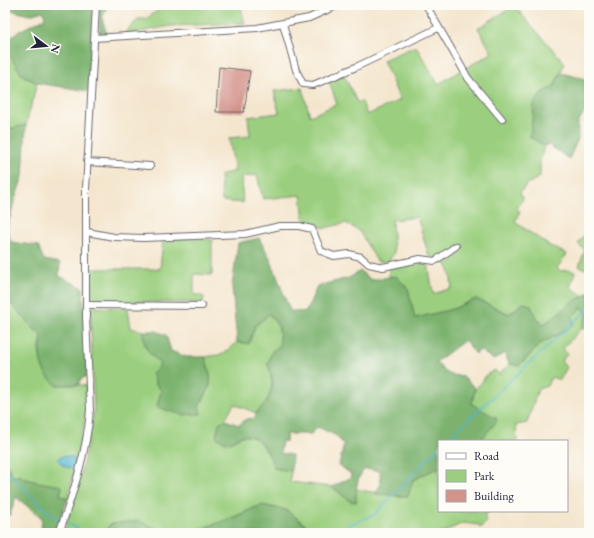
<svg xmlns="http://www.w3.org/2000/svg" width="594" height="538" font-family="'EB Garamond',serif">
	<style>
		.green { fill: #9bcf7f; stroke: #5e785d }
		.forest { fill: #7cb26e; stroke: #4f6a54 }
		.water { fill: #50b6ce; stroke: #396c84 }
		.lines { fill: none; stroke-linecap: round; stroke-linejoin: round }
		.stream { stroke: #50b6ce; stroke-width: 1.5 }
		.building { fill: #d3938b }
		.minor-casing { stroke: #6c676e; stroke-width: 8 }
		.minor { stroke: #fff; stroke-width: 6 }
	</style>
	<rect width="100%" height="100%" fill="#fdfcf7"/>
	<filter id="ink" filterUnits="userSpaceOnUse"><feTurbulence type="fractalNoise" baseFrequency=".025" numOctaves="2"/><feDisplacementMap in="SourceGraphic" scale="8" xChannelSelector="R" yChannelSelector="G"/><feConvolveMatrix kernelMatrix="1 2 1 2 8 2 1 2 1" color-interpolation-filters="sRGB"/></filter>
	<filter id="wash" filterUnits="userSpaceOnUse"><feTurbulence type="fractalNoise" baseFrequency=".012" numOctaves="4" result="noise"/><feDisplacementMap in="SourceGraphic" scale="16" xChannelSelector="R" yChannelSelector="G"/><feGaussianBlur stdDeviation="0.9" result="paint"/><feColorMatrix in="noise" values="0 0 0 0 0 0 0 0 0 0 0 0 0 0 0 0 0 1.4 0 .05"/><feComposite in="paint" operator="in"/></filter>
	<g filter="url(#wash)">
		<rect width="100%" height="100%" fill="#f4e6ce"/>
		<g class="green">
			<polygon points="165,5 240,5 245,23 171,26 123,35 138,19 146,19"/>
			<polygon points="302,5 327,5 308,12"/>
			<path d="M 514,6 L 565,63 L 554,86 L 541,94 L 530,136 L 544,146 L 540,162 L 540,177 L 527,184 L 520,192 L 523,199 L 516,209 L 520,211 L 515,222 L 548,245 L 567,254 L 557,268 L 560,271 L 568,270 L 575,272 L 570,287 L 584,296 C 569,304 557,315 543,325 L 537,318 L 530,305 L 523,303 L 509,314 L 476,299 L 453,309 L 415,319 L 408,289 L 396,276 L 389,277 L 389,268 L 417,261 L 428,263 L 433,294 L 452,288 C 450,268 449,261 429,256 L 417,217 L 392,220 L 394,253 L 388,262 L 377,261 L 359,231 L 346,223 L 325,228 L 304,220 L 301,195 L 263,199 L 257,175 L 241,177 L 243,203 L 222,201 L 220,175 L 235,171 L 229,138 L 250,136 L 248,117 L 279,113 L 274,91 L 302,88 L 310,116 L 337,104 L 329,81 L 344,75 L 357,102 L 362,102 L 367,115 L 400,100 L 383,60 L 416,46 L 438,84 L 492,53 L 478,28 Z"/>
			<polygon points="5,46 22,75 37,83 26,125 5,130"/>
			<polygon points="589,227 589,269 587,270 579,266 585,250 578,244"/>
			<polygon points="180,238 212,240 212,275 194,274 194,294 204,297 203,303 91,301 92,269 160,269 163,240"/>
			<path d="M 5,297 L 42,337 L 39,354 L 56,385 L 86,385 L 85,419 L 68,499 L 60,495 L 62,487 C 47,483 31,483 18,475 L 14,477 L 5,463 Z"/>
			<path d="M 90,307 L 128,308 L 131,328 L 143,331 C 144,348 147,352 160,363 L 156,371 L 156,385 L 161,390 L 199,406 C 213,384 213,382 205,357 L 224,354 L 237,342 L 249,343 L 255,326 L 269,314 C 286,335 283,343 268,364 C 274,387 274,395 256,413 L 234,404 L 225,420 L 219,423 L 228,443 C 232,441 238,437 242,436 C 261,434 269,454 275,468 L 291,471 L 290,482 L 332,487 L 350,501 L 356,502 L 356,489 C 370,493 386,492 400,497 L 413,480 L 439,467 L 439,511 L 490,511 L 484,516 L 487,522 L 480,528 L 479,525 L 463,523 L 446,531 L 446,533 L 316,533 L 286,510 L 261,505 L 234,517 L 190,533 L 167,533 L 110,524 L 106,533 L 64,533 L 81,473 L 94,412 Z"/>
			<polygon points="582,307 587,314 581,329 563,348 567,354 561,362 567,367 560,380 551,377 547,386 538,389 527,423 516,425 517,441 480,441 483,436 472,403 475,389 482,382 486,375 495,370 499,374 510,364 519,366 540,344 552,337"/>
		</g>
		<g class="forest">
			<polygon points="5,5 93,5 88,91 37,83 22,75 9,54 5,41 21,30 45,18 43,11 29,15 10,10 5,12"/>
			<polygon points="99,5 108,5 102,18 107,35 100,33"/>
			<polygon points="561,73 585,79 589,86 589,105 578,122 578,139 569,159 549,145 544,146 530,137 534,104 541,94 554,86"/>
			<path d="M 26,125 L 23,176 L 14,202 L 7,229 L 11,242 L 38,246 L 44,260 L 60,263 L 59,276 L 83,288 L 87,376 L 81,379 L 79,384 L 56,385 C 39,369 38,360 42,337 L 5,297 L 5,130 Z"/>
			<path d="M 259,238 L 270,258 L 290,311 L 306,312 L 317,286 L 349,278 L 360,271 L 371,280 L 396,276 L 408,289 L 415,318 L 453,309 L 476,299 L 509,314 L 524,303 L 530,305 L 537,318 L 543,325 L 572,302 L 584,296 L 589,291 L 589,328 L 581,329 L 587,314 L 582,307 L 572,317 L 574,323 L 570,328 L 540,344 L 519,366 L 510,364 L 504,353 L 494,360 L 480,350 L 475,354 L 465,340 L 436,362 L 444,371 L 451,375 L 462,376 L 475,388 L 472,404 L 496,418 L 497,421 L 480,441 L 439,441 L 439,467 L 413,480 L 408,496 C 397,497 387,494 375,494 L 381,484 L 380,471 L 365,469 C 356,478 356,490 356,502 L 350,501 L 332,487 L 350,478 L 351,474 L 339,465 L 344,445 L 337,436 L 318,427 L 311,434 L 287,434 L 286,442 L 282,441 L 280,453 L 292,455 L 291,471 L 274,468 C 269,454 261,434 242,436 C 238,437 232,441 228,443 L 216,437 L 219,423 L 225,420 L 239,425 L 246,419 L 255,418 L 256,413 L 267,402 L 273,383 L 268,364 L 272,351 L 280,346 L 279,326 L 269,314 L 255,326 L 249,344 L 237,342 L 232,287 L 238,243 Z"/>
			<path d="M 143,331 L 156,331 L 166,335 L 171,351 L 186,357 L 205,357 C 213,382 213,384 199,406 L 201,414 L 182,415 L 157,407 L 161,390 L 156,385 L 152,373 L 156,371 L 160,363 C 147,352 144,348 143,331 Z"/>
			<path d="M 5,463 L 14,477 L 18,475 C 31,483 47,483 62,486 L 60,495 L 68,499 L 54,533 L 41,531 L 42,518 L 16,497 L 10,515 L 6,514 L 5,522 L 7,498 L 5,497 Z"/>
			<polygon points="261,505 286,510 316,533 190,533 234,517"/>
			<polygon points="139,521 167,533 106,533 110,524"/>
		</g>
		<polygon class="water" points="63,456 73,457 75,465 72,469 62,465 58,459"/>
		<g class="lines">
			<g class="stream">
				<polyline points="445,441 589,308"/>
				<polyline points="5,470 49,513 61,520"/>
				<polyline points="65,522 86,533"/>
				<polyline points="330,533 375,514 439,447"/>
			</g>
		</g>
		<g id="blocks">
			<polygon class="building" points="219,67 250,71 244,112 216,112"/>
		</g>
	</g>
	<g filter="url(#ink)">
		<use href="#blocks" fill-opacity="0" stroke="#6c676e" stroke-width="1"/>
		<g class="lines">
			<defs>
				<g id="minor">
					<polyline points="426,5 468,78 502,119"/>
					<polyline points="283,24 296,70 303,84 313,85 356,67 438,28"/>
					<polyline points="94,38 257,28 309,18 338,5"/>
					<polyline points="87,162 150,166"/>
					<polyline points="87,232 114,237 144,238 245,234 280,226 299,226 312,229 321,251 334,256 349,254 361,257 369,264 383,267 420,259 435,261 456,246"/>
					<polyline points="86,305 202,306"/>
					<path d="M 59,533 C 73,494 87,451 90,410 L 86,317 L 86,189 L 96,5"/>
				</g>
			</defs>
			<use href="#minor" class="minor-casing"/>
			<use href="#minor" class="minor"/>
		</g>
	</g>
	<rect width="594" height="538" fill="none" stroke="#fdfcf7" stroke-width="20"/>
	<rect x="438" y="440" width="130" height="72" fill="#fdfcf7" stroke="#a5a5ac"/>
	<rect x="446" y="453" width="20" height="6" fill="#ffffff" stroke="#a5a5ac"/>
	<text x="474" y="460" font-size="12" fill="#22223b">Road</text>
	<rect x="446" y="470" width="20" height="12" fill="#9bcf7f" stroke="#a5a5ac"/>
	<text x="474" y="480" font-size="12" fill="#22223b">Park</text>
	<rect x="446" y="490" width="20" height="12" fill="#d3938b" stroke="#a5a5ac"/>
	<text x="474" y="500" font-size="12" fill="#22223b">Building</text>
	<g transform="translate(46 46) rotate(106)" stroke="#fdfcf7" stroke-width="3" paint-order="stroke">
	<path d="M0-3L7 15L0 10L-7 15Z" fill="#22223b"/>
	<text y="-6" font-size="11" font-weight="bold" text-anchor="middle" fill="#22223b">N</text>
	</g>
</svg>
